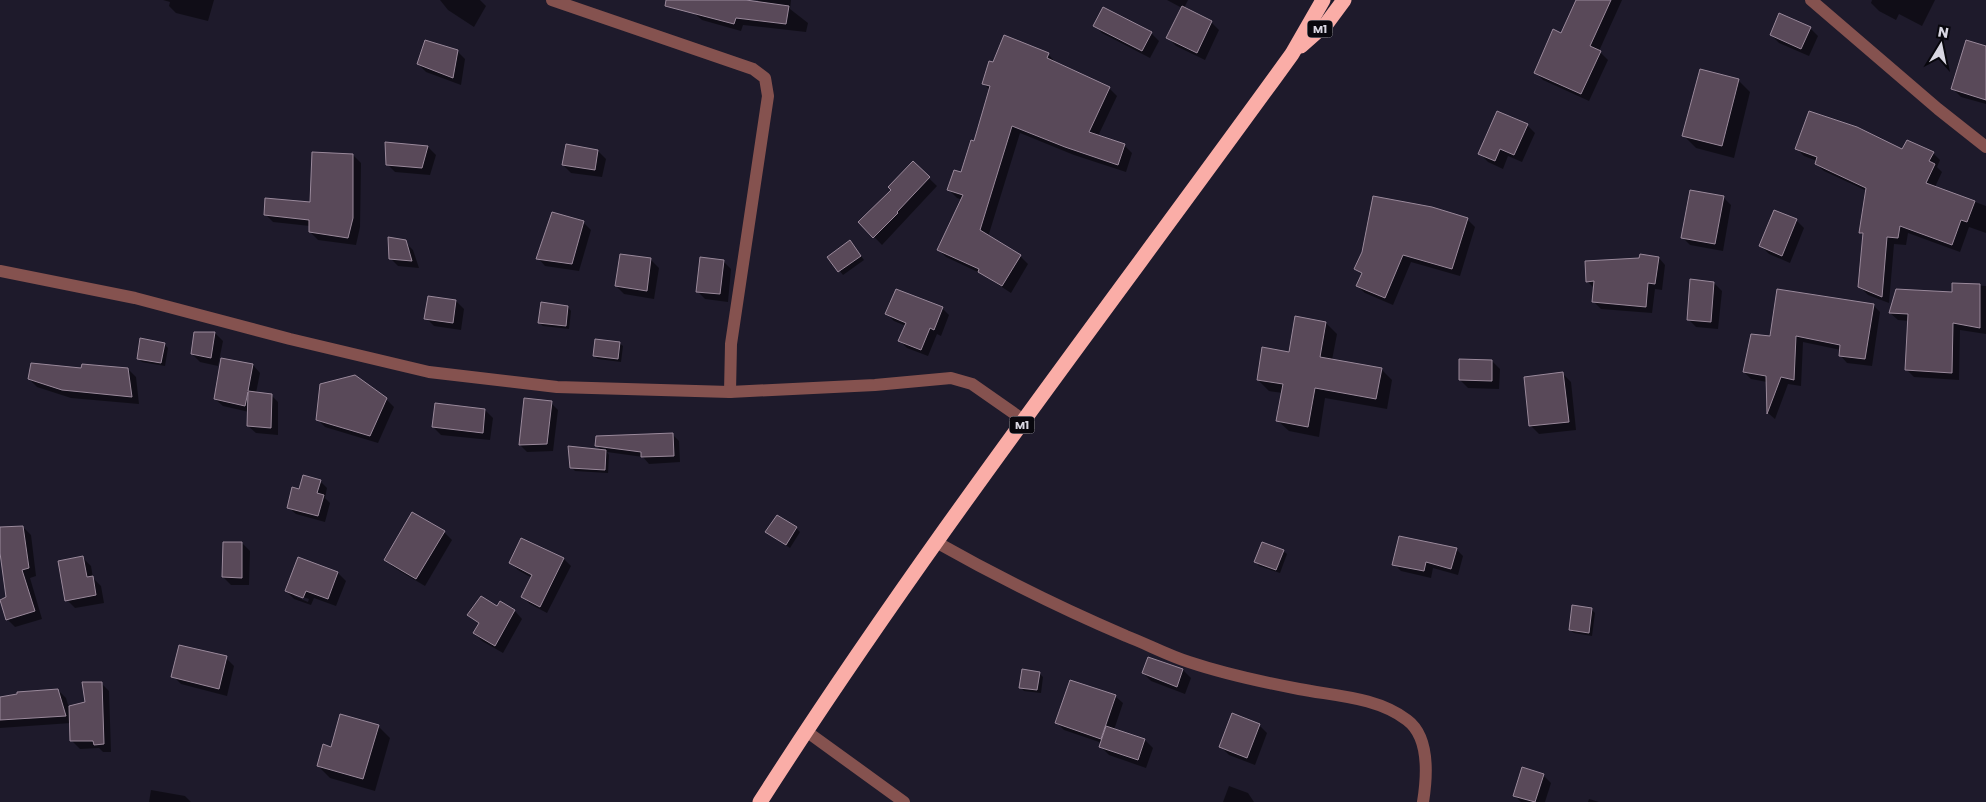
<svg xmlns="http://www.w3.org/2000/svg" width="1986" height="802" font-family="Poppins,sans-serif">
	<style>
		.shadow { fill: #0007; fill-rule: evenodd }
		.building { fill: #594959; stroke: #9a899b }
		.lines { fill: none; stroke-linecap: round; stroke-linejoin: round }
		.street { stroke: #85524f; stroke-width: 12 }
		.highway { stroke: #faada7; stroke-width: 15 }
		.labels { text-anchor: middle; stroke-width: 4; stroke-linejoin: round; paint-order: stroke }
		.shield { fill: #08070d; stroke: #9a99a2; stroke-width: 1 }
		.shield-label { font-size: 11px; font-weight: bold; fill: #d9d7e2 }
	</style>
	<rect width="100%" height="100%" fill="#1e1a2b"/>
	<g class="shadow">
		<polygon points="163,0 214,0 208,21 176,13 169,6 170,2"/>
		<polygon points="440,0 480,0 486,6 474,27 448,10"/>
		<polygon points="698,0 739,0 757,5 758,0 791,0 790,9 808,23 806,32 743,25 741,31 702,20 694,13"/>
		<polygon points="1167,0 1188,0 1184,8 1211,22 1219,30 1205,60 1176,46 1168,38 1182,8"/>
		<polygon points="1577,0 1622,0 1599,51 1608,60 1589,101 1543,80 1535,72 1562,34"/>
		<polygon points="1872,0 1935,0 1922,26 1899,14 1896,20 1879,11 1871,3"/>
		<polygon points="1095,25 1151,33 1159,41 1150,58 1102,33"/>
		<polygon points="1810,28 1818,36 1809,56 1779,43 1771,35"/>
		<polygon points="1967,42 1986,45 1986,104 1961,97 1953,89"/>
		<polygon points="457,51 465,59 461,85 426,72 418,64"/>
		<polygon points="1048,54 1056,63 1109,88 1117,96 1098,136 1124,145 1132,153 1126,172 1074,155 1020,133 988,237 1020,256 1028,264 1011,293 982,274 946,257 938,249 963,200 957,198 949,190 962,174 975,142 990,90 984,84"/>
		<polygon points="1738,80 1750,92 1734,158 1696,148 1684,136"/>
		<polygon points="1527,125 1535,133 1522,162 1508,156 1503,169 1488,162 1480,154"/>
		<polygon points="386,143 428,147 436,155 430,175 395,172 387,164"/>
		<polygon points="1797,149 1933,153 1940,160 1937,167 1942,172 1935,187 1986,206 1986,233 1969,227 1960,252 1908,233 1906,245 1894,244 1889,303 1868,295 1860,287 1864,236 1860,232 1867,191 1824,171 1816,164 1817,161 1804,156"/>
		<polygon points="598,151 606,159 602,177 571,173 563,165"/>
		<polygon points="353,155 361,163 360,227 356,245 318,240 310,232 310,226 273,222 265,214 311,204"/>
		<polygon points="913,163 937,186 882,245 860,222 893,190"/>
		<polygon points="1723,197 1731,205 1723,251 1690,245 1682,237"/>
		<polygon points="1467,219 1475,227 1460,276 1411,262 1393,305 1365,293 1357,286 1362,275 1356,269"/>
		<polygon points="1796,220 1804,228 1790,263 1769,254 1761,246"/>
		<polygon points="583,222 591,230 579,271 545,266 538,258"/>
		<polygon points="405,242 413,250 419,268 398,266 390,258"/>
		<polygon points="850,242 864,260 843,275 829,257"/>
		<polygon points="621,256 651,260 659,268 654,299 624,294 616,286"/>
		<polygon points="1659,258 1665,265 1662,290 1655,289 1652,313 1601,309 1594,302 1595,289 1587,281"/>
		<polygon points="723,261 731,269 728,302 705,299 697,291"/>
		<polygon points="1714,283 1722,291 1718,329 1696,327 1688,319"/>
		<polygon points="1954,284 1986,286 1986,334 1960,330 1959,380 1914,377 1907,370 1909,321 1898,320 1890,313 1953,293"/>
		<polygon points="429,297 456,301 464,309 461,330 434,326 426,318"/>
		<polygon points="1873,305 1880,312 1872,366 1847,363 1840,355 1841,350 1803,342 1801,386 1788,384 1775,419 1768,413 1767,382 1751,379 1744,372 1772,337"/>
		<polygon points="568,307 571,311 569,329 543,326 539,323"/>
		<polygon points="942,308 949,315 941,336 937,334 928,356 907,348 900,341 906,326 894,321 887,314"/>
		<polygon points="1296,318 1326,323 1337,334 1332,360 1381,369 1392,380 1387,409 1325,398 1319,437 1289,431 1278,421 1283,393 1269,391 1258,380 1290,353"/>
		<polygon points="215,333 223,341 218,366 200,362 192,354"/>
		<polygon points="619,343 623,346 621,362 598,359 594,356"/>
		<polygon points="164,344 168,348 165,366 142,362 138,358"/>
		<polygon points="222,360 253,365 260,373 256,393 271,395 278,402 278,435 256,433 248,426 249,412 223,406 215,399"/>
		<polygon points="1492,361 1500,369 1499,389 1468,388 1460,380"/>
		<polygon points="83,369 128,369 136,377 139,404 71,398 37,387 29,379"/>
		<polygon points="1563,374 1571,382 1576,430 1539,434 1531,426"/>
		<polygon points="386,399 394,407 378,443 325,427 317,419"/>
		<polygon points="551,403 558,410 553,451 527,452 520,445"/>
		<polygon points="485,410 493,418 490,440 441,435 433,427"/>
		<polygon points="672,434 679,441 680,462 649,464 643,457 607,452 609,455 608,473 575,471 571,467 602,451 596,445"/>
		<polygon points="320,481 327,488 325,498 330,503 325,522 296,514 288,507 300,490"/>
		<polygon points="23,527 31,535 36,576 30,578 42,619 15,627 7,619 1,599 7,598 0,528"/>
		<polygon points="796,528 800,532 790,548 767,532"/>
		<polygon points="444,532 452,540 425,586 393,567 385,559"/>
		<polygon points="522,539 564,559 571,566 547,613 530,604 523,597 532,578 518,570 511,563"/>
		<polygon points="242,543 250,551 249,585 231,585 223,577"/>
		<polygon points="1456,549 1463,556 1458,575 1433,568 1431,578 1401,571 1394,564"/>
		<polygon points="1283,551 1287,554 1280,573 1259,566 1256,562"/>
		<polygon points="83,558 91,566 93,578 101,586 104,603 75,608 67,600"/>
		<path d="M 299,559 L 338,573 L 346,581 L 336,606 L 314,598 L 311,605 L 294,599 L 286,591 ZM 294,594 L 309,599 L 308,602 L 294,596 Z"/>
		<polygon points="500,603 515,611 522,619 503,653 482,641 474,633 479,624 469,615 497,608"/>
		<polygon points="1591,609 1595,613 1592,636 1574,633 1570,630"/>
		<polygon points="226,658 234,666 227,696 181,684 173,676"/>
		<polygon points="1148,658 1183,670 1191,678 1185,694 1151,681 1143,673"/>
		<polygon points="1039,673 1043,677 1041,693 1024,691 1021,688"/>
		<polygon points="101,683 109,691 111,752 103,752 99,748 80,749 72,741 71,723 0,728 0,698 58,690 66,698 69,708 87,703"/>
		<polygon points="1115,696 1123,703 1114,730 1145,740 1153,748 1146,768 1109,755 1101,747 1102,743 1064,730 1057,723"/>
		<polygon points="1259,725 1267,733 1255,765 1229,755 1221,747"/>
		<polygon points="378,726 390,738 375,791 330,778 318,766 332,748"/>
		<polygon points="1543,775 1551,783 1545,802 1521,802 1514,795"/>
		<polygon points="1229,786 1248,793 1254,802 1223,802"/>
		<polygon points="151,790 185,796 191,802 149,802"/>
		<polygon points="1589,799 1599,802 1588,802"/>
	</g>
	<g class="building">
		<polygon points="666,0 746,0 789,6 786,24 736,18 734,24 665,6"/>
		<polygon points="1576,0 1611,0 1590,46 1601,51 1581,94 1534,73 1553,29 1561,33"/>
		<polygon points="1182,6 1212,21 1197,53 1166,38"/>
		<polygon points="1103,7 1152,32 1142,51 1093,26"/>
		<polygon points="1779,13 1811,27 1801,49 1770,35"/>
		<polygon points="1004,35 1049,53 1047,58 1110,87 1089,132 1125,144 1118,165 1065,147 1012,126 980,230 1021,255 1002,286 978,272 979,269 937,250 963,195 947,190 954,170 961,172 971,140 974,141 990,86 982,84 989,61 993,62"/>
		<polygon points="425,40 458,50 453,78 417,64"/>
		<polygon points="1966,40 1986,46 1986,100 1951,89"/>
		<polygon points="1700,69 1739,79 1722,146 1682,136"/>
		<polygon points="1497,111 1528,124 1514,155 1500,149 1495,161 1478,154"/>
		<polygon points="1809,111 1857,127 1902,149 1907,140 1934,152 1929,161 1935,164 1926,183 1975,201 1967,222 1961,220 1952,245 1900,226 1898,238 1887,237 1882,297 1858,287 1863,233 1859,233 1866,188 1815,164 1817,157 1795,149"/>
		<polygon points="385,142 428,146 422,168 386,165"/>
		<polygon points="566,144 598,150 595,170 562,165"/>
		<polygon points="312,152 353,154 353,218 348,238 309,232 309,220 264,215 265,198 310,202"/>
		<polygon points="913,161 930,177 897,212 898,213 873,238 858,222 891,190 888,187"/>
		<polygon points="1690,190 1724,196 1715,244 1681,238"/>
		<polygon points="1373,196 1432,207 1468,218 1452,269 1403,255 1385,298 1356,286 1362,273 1354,269 1362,252"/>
		<polygon points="1774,210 1797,219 1782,256 1759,246"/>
		<polygon points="552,212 584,221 572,264 536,259"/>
		<polygon points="388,237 406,240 412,261 389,259"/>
		<polygon points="850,240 861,256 838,272 827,257"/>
		<polygon points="620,254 651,258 647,291 615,286"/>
		<polygon points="1640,254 1659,257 1655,284 1648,283 1646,307 1592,302 1594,281 1586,282 1585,261 1639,258"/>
		<polygon points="700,257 724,260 720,294 696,292"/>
		<polygon points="1690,279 1714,282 1711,322 1687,320"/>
		<polygon points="1952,283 1980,284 1980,328 1953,323 1952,373 1905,370 1908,314 1889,313 1896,289 1952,292"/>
		<polygon points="896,289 943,307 934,330 930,328 921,350 898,341 906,323 885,314"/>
		<polygon points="1777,289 1874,304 1865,359 1839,356 1840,345 1796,336 1794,380 1781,377 1767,414 1766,376 1743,372 1751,334 1770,336"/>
		<polygon points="428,296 456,300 453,323 424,319"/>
		<polygon points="541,302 568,306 566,326 538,323"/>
		<polygon points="1295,316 1326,322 1320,357 1382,368 1376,399 1315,388 1308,427 1276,421 1283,384 1257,380 1262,347 1289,352"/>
		<polygon points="194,332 215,332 211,358 191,354"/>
		<polygon points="140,338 165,343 161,363 137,359"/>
		<polygon points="595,339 620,342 618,359 593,356"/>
		<polygon points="221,358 253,364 248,391 272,394 271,428 247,426 248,392 245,406 214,399"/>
		<polygon points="1459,359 1492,360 1492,381 1459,380"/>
		<polygon points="31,363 81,368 82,364 128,368 132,397 62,390 28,379"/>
		<polygon points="1563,372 1569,422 1529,426 1524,377"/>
		<polygon points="355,375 387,398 370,436 316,420 320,384"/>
		<polygon points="524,398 552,401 547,444 519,445"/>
		<polygon points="435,403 485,409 483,433 432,427"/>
		<polygon points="673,433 674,456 641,457 641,452 595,446 596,436"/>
		<polygon points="568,446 606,450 605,470 570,468"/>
		<polygon points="303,475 321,480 317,493 324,495 318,516 287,508 292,487 299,489"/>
		<polygon points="412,512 445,531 416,579 384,560"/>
		<polygon points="777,515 797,527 786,545 765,532"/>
		<polygon points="23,526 29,568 22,570 35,611 6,620 0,600 6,597 0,553 0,527"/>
		<polygon points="1399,536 1457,548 1451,569 1426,562 1424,571 1392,565"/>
		<polygon points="521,538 564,558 540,607 521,597 532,575 509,563"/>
		<polygon points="223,542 242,542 242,578 222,577"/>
		<polygon points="1262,542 1284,550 1276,570 1254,562"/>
		<polygon points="83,556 87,577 93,576 96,595 65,601 58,561"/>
		<polygon points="298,557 338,572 328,599 306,591 303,598 285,591"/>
		<polygon points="481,596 497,606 500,601 515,610 495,646 473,633 479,623 467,615"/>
		<polygon points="1572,605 1592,608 1589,633 1569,630"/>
		<polygon points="179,645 227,656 219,689 171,677"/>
		<polygon points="1148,657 1183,669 1177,687 1142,673"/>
		<polygon points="1022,669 1040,672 1037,690 1019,688"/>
		<polygon points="1070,680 1116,695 1101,739 1055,723"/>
		<polygon points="82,682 102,682 104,744 94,745 93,741 70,741 69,706 85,702"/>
		<polygon points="58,689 66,716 0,720 0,697 17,694 17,692"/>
		<polygon points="1232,713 1260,724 1247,758 1219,747"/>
		<polygon points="340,714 379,725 363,779 317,766 323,744 331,747"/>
		<polygon points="1106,726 1145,739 1138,760 1099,747"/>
		<polygon points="1522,767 1544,774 1535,802 1513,796"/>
	</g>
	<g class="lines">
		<g class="street">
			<polyline points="552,0 753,69 765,78 768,96 731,344 730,392"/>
			<polyline points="1811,0 1938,109 1986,147"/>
			<polyline points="0,271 135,298 290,339 429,372 557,387 730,392 875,385 951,378 972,384 1025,421"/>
			<path d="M 936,542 C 998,577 1060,608 1126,636 C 1147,644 1167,655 1189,662 C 1225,674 1262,682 1299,689 C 1335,696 1377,697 1407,720 C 1430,737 1427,777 1423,802"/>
			<polyline points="806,731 904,802"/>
		</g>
		<g class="highway">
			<polyline points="1301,46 1327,23 1344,0"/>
			<path d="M 760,802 C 925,544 1113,302 1292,54 L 1323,0"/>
		</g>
	</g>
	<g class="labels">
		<g class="shield">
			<rect x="1307.5" y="20.5" width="25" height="17" rx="4"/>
			<rect x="1009.5" y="416.5" width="25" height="17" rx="4"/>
		</g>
		<g class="shield-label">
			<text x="1320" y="33">M1</text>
			<text x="1022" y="429">M1</text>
		</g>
	</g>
	<g transform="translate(1941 45) rotate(10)" stroke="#08070d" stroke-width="4" paint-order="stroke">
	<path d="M0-4L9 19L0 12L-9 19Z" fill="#d9d7e2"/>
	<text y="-8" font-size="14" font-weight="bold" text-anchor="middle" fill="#d9d7e2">N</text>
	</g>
</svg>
